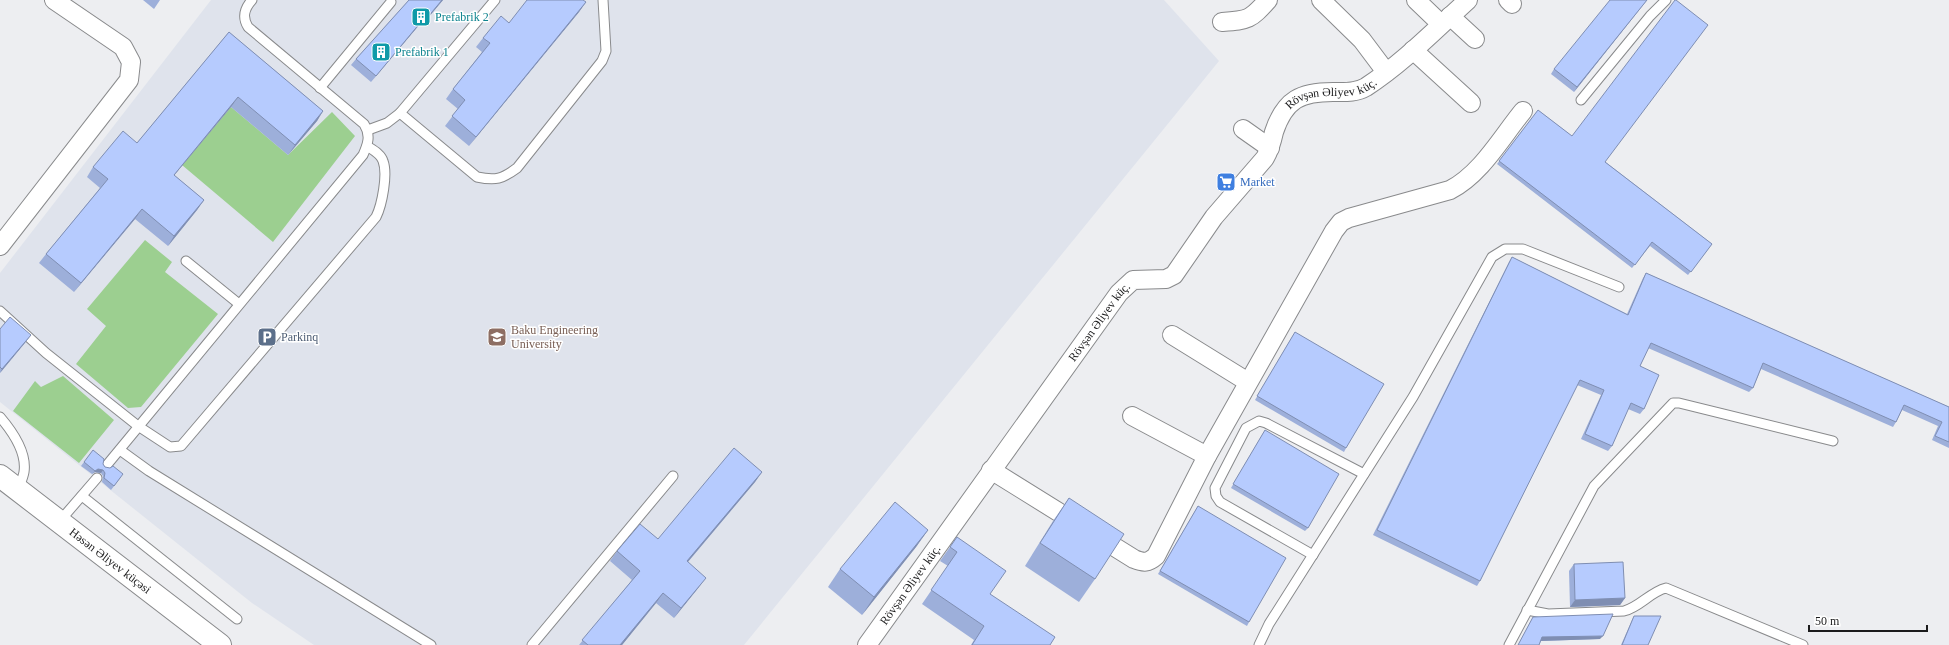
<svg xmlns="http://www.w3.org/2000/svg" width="1949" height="645" font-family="Georgia,serif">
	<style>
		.built { fill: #dfe3ec }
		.green { fill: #9ccf90 }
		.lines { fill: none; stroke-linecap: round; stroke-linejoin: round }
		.lane-casing { stroke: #898a8c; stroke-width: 11 }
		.street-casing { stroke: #898a8c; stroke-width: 20 }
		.secondary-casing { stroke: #898a8c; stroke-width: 24 }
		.lane { stroke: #fff; stroke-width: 9 }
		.street { stroke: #fff; stroke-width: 18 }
		.secondary { stroke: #fff; stroke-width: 22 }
		.wall { fill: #9dafda }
		.shaded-wall { fill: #7f8eb2 }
		.building { fill: #b6cbfe; stroke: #7f8eb2 }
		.labels { text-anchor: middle; stroke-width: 3; stroke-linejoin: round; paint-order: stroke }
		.culture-label { font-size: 12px; fill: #0d838f; stroke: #fff; text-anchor: start }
		.street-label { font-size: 12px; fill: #1b1b1c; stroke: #fff }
		.shop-label { font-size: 12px; fill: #366cbe; stroke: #fff; text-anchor: start }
		.education-label { font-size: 12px; fill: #785e54; stroke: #fff; text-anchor: start }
		.service-label { font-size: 12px; fill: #4e5e75; stroke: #fff; text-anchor: start }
	</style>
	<rect width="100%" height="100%" fill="#edeef1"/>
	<polygon class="built" points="211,0 1164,0 1219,61 744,645 314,645 252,603 0,402 0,273"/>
	<g class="green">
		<polygon points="231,107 288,155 332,112 355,136 273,242 182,165"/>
		<polygon points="145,240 172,262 165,272 218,314 141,407 128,408 76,364 106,326 87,309"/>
		<polygon points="63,376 114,420 79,463 13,411 35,381 41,387"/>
	</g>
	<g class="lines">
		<defs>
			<g id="lane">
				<polyline points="320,88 391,2"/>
				<polyline points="1581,100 1650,16 1666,0"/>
				<path d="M 400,113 L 477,177 C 496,181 502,179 517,168 L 602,61 L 606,51 L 603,0"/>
				<polyline points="368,130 387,123 400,113 495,0"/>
				<polyline points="186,261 239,304"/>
				<path d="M 0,311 L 46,353 L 138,426 L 170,447 L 181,446 L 376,217 C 382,205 388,174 383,161 C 381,154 373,150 367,146"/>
				<path d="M 0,417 C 12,431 27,452 24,472 C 23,478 20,484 18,490"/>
				<polyline points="120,450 149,471 431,645"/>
				<path d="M 106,466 L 363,155 C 368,144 371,135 364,124 L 248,27 C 242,17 244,9 252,0"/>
				<polyline points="82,496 237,619"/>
				<polyline points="59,522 97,478"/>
				<polyline points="1313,555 1220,502 1216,496 1215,488 1246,428 1259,421 1266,423 1364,474"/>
				<path d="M 1527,610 L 1548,614 L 1624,611 C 1640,607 1650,592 1666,588 L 1803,645"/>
				<polyline points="532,645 673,476"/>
				<polyline points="1259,645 1269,624 1413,397 1492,257 1505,249 1523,249 1619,287"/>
				<polyline points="1509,645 1594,486 1673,403 1679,403 1833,441"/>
			</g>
			<g id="street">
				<polyline points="1321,0 1362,40 1386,72"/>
				<polyline points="1416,0 1441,24"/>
				<polyline points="1508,0 1512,4"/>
				<polyline points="1450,16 1475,39"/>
				<path d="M 1222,22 C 1249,20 1250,20 1268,0"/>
				<polyline points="1413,50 1471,103"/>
				<polyline points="1243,129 1270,148"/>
				<polyline points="0,246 129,80 131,62 123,47 54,0"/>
				<polyline points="1172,335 1248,382"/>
				<polyline points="1132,416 1207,456"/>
				<path d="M 991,470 L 1134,559 C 1144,563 1148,563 1156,556 L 1207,456 L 1334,231 L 1341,222 L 1349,218 L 1450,190 C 1481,174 1501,138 1523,111"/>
				<path id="s1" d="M 867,645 L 1119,293 L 1133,280 L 1166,279 L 1174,275 L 1214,217 L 1265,158 C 1270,149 1272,141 1274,132 C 1285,99 1301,92 1333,92 C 1344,92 1356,93 1366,87 C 1403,63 1435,30 1468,0"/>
			</g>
			<g id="secondary">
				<path id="s2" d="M 0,476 L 220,645"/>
			</g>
		</defs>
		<use href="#lane" class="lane-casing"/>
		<use href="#street" class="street-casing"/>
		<use href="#secondary" class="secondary-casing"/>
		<use href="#lane" class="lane"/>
		<use href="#street" class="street"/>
		<use href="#secondary" class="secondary"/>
	</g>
	<g class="wall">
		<polygon points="143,0 160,0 154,9"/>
		<polygon points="409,0 443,0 422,25 420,24 371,82 351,65 356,59"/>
		<polygon points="1647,0 1574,92 1551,74 1554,69"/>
		<polygon points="586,2 579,12 469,146 445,126 458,109 446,99 453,89 482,52 476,47 483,38 509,23"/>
		<polygon points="229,32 323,111 317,121 288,155 231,107 174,175 204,200 197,210 168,246 135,219 74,292 39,263 46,254 100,188 87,177 93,167 137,143"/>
		<polygon points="1538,110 1712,244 1688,275 1650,246 1632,268 1497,164"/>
		<polygon points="1512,257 1627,314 1643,278 1646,273 1949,407 1949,448 1932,440 1938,426 1902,410 1896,422 1893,427 1761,369 1753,388 1749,392 1648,348 1640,366 1644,409 1640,414 1628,409 1612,446 1608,451 1581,439 1601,395 1577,385 1480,581 1477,586 1373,535 1509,262"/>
		<polygon points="0,329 31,335 24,344 0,373"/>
		<polygon points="1295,332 1346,448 1344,452 1255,400"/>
		<polygon points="1265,430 1308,528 1305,531 1231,488"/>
		<polygon points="84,462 103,464 105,467 121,477 111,490 102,482 103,476 101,473 95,472 92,474 81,466"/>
		<polygon points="762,472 755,482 688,562 699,587 674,618 656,603 622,645 579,645 632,580 610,561 617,551 658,539"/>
		<polygon points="1069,498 1095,579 1079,602 1025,566 1053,521"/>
		<polygon points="1198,506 1249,622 1247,626 1158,574"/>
		<polygon points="928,530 916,547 862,615 828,587 840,569"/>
		<polygon points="957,537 990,594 1050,645 971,645 974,640 922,604 948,566 940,561"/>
		<polygon points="1574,564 1625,598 1620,605 1570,607 1569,571"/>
		<polygon points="1634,616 1648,645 1621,645 1632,620"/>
		<polygon points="1533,617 1600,639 1541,641 1539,645 1518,645"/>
	</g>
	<g class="shaded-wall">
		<polygon points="442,0 443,0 422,25 427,18"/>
		<polygon points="1647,0 1574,92 1577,87"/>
		<polygon points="586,2 579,12 469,146 476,137"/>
		<polygon points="425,17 420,24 371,82 376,76"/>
		<polygon points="238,97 231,107 167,184 174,175"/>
		<polygon points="323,111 317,121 288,155 295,145"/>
		<polygon points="204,200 197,210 168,246 174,236"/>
		<polygon points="142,209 135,219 74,292 81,283"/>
		<polygon points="31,335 24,344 0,373 2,369"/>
		<polygon points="98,469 103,470 101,473 95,472 92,474 95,471"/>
		<polygon points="762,472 755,482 680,571 687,561"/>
		<polygon points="928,530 916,547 862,615 874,597"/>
		<polygon points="706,578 699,587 674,618 681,608"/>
		<polygon points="663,593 656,603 622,645 620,645"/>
		<polygon points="1625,598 1620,605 1570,607 1575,600"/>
		<polygon points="1603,636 1600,639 1540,641 1542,637"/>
	</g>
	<g class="building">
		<polygon points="409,0 442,0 427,18 425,17 376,76 356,59"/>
		<polygon points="527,0 583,0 586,2 476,137 452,116 465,100 453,89 490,43 483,38 501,16 509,23"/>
		<polygon points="1610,0 1647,0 1577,87 1554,69"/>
		<polygon points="1675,0 1676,0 1708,25 1605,162 1712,244 1691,272 1652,242 1635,265 1499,161 1538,110 1572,136"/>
		<polygon points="229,32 323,111 295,145 238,97 174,175 204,200 174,236 142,209 81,283 46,254 108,179 93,167 123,131 137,143"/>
		<polygon points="1512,257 1628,315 1646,273 1949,407 1949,442 1935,436 1942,422 1904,405 1896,422 1763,363 1753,388 1651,343 1640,366 1659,375 1644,409 1631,403 1612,446 1585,434 1604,390 1580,380 1480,581 1377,530"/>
		<polygon points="10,317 31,335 2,369 0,367 0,329"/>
		<polygon points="1295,332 1384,384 1346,448 1257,396"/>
		<polygon points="1265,430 1339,474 1308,528 1233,484"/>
		<polygon points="734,448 762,472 687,561 706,578 681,608 663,593 620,645 588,645 582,640 640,571 617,551 640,524 658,539"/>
		<polygon points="93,450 104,459 103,464 105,467 110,468 113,466 123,474 114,486 104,478 105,473 103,470 98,469 95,471 84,462"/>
		<polygon points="1069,498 1124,534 1095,579 1040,543"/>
		<polygon points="895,502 928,530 874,597 840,569"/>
		<polygon points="1198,506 1286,558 1249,622 1160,571"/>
		<polygon points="957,537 1006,571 990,594 1055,637 1050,645 972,645 984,626 931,590 957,552 950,547"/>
		<polygon points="1623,562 1625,598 1575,600 1574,564"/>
		<polygon points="1613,614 1603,636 1542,637 1539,645 1518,645 1533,617"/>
		<polygon points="1634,616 1661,616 1648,645 1622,645"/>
	</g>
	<defs>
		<symbol id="building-square" viewBox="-11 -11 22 22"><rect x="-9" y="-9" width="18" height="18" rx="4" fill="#0f9aa8" stroke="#fff"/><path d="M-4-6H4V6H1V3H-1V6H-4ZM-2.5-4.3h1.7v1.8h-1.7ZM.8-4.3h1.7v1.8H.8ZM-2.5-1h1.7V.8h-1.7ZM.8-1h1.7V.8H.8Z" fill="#fff"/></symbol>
		<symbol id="supermarket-square" viewBox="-11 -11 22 22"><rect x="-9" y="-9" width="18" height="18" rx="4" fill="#3f7fe0" stroke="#fff"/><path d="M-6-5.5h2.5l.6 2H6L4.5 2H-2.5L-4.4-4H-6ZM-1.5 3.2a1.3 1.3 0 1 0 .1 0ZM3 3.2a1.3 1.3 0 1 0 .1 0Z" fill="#fff"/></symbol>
		<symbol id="parking-square" viewBox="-11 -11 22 22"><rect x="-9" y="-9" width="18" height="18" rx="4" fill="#5c6f8a" stroke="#fff"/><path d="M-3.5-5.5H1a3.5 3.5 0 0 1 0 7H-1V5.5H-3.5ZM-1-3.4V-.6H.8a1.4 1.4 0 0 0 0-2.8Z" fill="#fff"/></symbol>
		<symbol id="university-square" viewBox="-11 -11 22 22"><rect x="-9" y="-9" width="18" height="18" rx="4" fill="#8d6e63" stroke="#fff"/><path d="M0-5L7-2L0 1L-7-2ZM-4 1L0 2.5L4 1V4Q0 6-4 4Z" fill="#fff"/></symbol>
	</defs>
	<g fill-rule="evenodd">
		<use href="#building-square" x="410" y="6" width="22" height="22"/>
		<use href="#building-square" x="370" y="41" width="22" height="22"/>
		<use href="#supermarket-square" x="1215" y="171" width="22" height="22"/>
		<use href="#parking-square" x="256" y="326" width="22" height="22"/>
		<use href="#university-square" x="486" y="326" width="22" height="22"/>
	</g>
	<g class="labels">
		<g class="culture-label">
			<text x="435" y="21">Prefabrik 2</text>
			<text x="395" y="56">Prefabrik 1</text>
		</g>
		<g class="street-label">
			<text dy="4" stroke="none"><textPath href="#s1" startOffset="746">Rövşən Əliyev küç.</textPath></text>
			<text dy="4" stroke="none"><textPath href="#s1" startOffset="398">Rövşən Əliyev küç.</textPath></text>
			<text dy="4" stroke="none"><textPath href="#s2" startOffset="139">Həsən Əliyev küçəsi</textPath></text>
			<text dy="4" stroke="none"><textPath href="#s1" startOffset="74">Rövşən Əliyev küç.</textPath></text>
		</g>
		<g class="shop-label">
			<text x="1240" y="186">Market</text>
		</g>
		<g class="education-label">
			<text x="511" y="334">Baku Engineering<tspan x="511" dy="14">University</tspan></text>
		</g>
		<g class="service-label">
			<text x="281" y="341">Parkinq</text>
		</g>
	</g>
	<path d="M1809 625v6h118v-6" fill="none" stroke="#1b1b1c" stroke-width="2"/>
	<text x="1815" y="625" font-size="12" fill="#1b1b1c" stroke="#ffffff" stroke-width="3" paint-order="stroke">50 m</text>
</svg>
